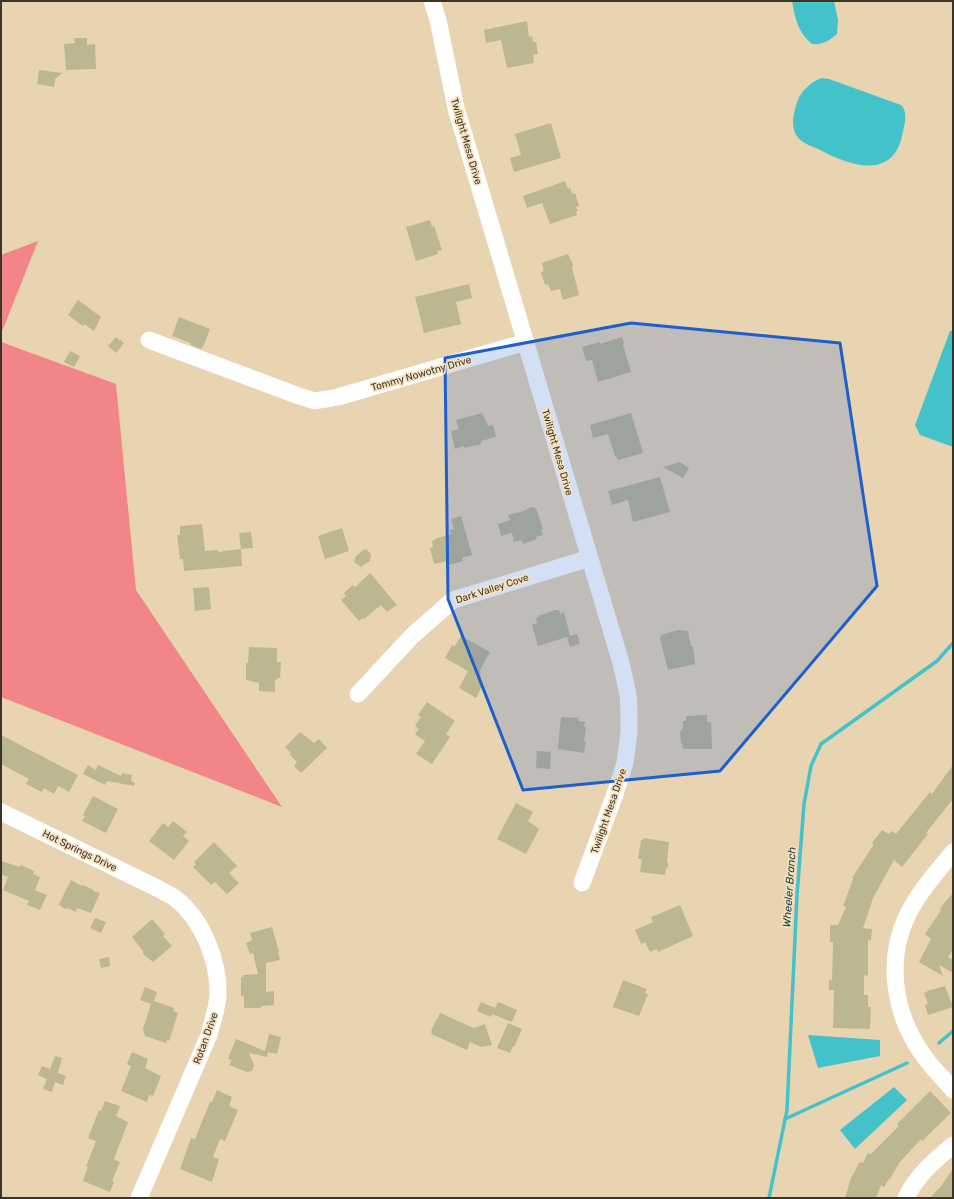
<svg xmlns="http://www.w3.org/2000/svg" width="954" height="1199" font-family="Rubik,sans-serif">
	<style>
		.green { fill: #f18587 }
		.water { fill: #43c3c9 }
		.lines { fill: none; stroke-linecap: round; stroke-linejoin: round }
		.stream { stroke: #43c3c9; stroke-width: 3.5 }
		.building { fill: #bcb691 }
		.minor { stroke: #fff; stroke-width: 17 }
		.marked { fill: #1d60cc; fill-opacity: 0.2; stroke: #1d60cc; stroke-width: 3; stroke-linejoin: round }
		.labels { text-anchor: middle; stroke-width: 3.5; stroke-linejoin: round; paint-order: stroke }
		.street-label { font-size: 10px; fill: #3c3427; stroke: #f6e1bf }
		.water-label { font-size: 11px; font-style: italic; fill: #1d393a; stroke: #f6e1bf }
	</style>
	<rect width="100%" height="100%" fill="#e9d4b2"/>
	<g class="green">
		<polygon points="38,241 1,334 1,255"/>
		<polygon points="1,342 116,384 136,590 282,807 1,697"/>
	</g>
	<g class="water">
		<path d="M 792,1 L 834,1 L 838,20 L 837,34 C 829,41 822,45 812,44 C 798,33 795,18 792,1 Z"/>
		<path d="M 822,78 L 829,79 L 901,105 C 909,113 904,126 902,136 C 892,181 848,165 820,150 C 812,146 801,143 797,136 C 790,126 794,110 798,100 C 802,90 812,81 822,78 Z"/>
		<polygon points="950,331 953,331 953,447 920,435 915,425"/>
		<polygon points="808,1035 880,1040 880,1056 818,1068"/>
		<polygon points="894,1087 907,1100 855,1149 840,1130"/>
	</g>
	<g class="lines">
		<g class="stream">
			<polyline points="939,1043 953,1031"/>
			<polyline points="785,1119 907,1063"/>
			<polyline points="769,1198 787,1110 797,895 804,804 811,766 821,744 937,661 953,643"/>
		</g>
	</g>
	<g class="building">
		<polygon points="527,21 529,37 532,36 533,42 536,42 538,54 533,55 534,63 507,68 501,40 486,43 484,30"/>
		<polygon points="74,38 87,38 87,45 95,44 96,69 66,70 64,44 75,43"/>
		<polygon points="39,70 62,73 55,79 54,87 37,84"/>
		<polygon points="551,123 561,158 514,172 510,158 521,155 515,134"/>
		<polygon points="565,181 568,189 570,188 572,194 575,193 579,206 576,207 578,211 576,212 577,215 550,224 542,203 527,208 523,196"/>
		<polygon points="430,220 432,227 434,226 442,250 437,251 438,254 416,261 406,227"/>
		<polygon points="568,254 573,265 572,267 579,295 563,300 560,289 551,291 548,284 545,285 541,272 544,271 542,263"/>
		<polygon points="469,284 472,298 456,302 461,324 424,333 415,297"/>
		<polygon points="78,300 101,317 94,331 84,324 83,326 68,315"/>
		<polygon points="179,317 210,329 203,347 202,347 201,349 193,346 190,344 191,343 172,336"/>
		<polygon points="116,337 124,343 116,353 108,346"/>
		<polygon points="622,337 624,343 623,345 631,372 598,382 592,360 586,361 582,347 600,342 600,344"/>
		<polygon points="70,351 80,356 74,367 64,362"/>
		<polygon points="482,413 488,426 493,425 496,437 481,441 481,444 464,448 464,446 455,449 451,431 459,429 456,420"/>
		<polygon points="631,413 643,453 618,460 616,456 615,456 608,434 593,438 590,425"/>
		<polygon points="680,462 689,468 683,478 663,467"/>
		<polygon points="660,477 670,512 633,522 628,500 612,505 608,491"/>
		<polygon points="531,507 536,508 543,529 541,530 543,535 536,537 537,539 523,544 522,540 514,542 512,533 501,536 498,524 510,520 508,515 524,511"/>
		<polygon points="461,516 472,555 462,558 463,561 449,565 448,561 434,564 430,548 433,547 432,541 435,540 434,539 451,534 450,530 454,529 451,519"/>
		<polygon points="202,524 205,551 218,550 218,552 241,549 242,566 184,571 183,559 180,559 177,535 180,535 180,526"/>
		<polygon points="342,528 349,551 325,559 318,536"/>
		<polygon points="251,532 253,548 241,549 239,533"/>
		<polygon points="366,549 371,554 370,561 361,567 354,562 356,556 362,551"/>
		<polygon points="370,573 397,605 387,612 381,605 364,619 363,618 359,621 341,600 346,596 344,593 353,585 355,587"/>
		<polygon points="209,587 211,609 195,611 193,588"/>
		<polygon points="556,610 559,610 560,614 564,612 570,636 577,634 580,644 570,647 567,637 538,646 532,625 537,623 536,618 539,617 538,616"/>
		<polygon points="678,630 688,631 691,646 693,647 695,664 668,670 660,638 661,635"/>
		<polygon points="461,636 490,652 480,670 481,688 476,698 459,688 468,671 445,658 452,645 455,646"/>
		<polygon points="249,647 277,648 277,662 281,662 280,678 277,678 277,680 275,680 275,692 259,691 259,683 246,680 246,663 248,663"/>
		<polygon points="427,702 455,721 446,734 450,737 432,764 416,754 425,741 415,734 419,729 415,726 421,717 418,715"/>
		<polygon points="707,715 707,722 711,722 712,749 683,749 682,743 681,743 680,731 682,731 682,728 683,728 683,721 686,721 686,716"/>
		<polygon points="561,717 579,718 578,721 585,722 584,727 586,727 584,741 586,741 584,753 558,749"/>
		<polygon points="300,732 314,743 319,739 327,748 301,773 294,766 297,762 289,754 291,753 285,747"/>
		<polygon points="1,735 78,775 69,792 58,786 54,794 44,788 42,792 26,784 29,779 1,764"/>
		<polygon points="537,751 551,752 550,769 536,768"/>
		<polygon points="88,765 96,770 98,765 121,776 122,773 132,775 131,781 135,783 134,786 107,781 105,785 83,774"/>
		<polygon points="953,765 953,799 926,833 928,834 902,867 894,860 873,898 863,928 872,929 871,940 868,940 868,976 864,975 864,995 868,995 868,1007 871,1007 870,1029 833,1028 834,990 829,990 829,980 832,980 833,942 830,942 830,925 838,925 846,907 843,906 853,879 852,878 874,844 872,843 882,830 889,834 892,831 896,834 930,792 932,794"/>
		<polygon points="93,796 118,809 106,833 82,821 85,816 83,815"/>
		<polygon points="516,803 533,812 528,821 539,829 526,854 497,839"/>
		<polygon points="173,821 187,832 183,836 189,841 174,860 149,841 163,823 168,827"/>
		<polygon points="643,838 669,842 667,861 668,863 668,867 666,869 665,875 640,872 642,859 638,859 641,840 643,840"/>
		<polygon points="214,842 237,866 229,873 239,883 227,894 215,882 211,885 193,867 196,864 194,862"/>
		<polygon points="1,861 20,867 21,865 34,871 33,874 40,877 35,890 47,895 40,910 27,905 29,901 3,890 8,877 1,874"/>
		<polygon points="71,880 82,886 83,885 94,890 93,891 100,893 91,913 77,908 76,912 68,908 66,909 62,907 59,904"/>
		<polygon points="953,893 953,950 948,957 953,960 953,973 939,965 943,976 919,962 931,939 925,934 941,910 940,909 943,905 942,905"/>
		<polygon points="680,905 693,936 658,952 657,949 650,952 645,942 641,944 635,930 653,922 651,917"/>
		<polygon points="95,918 106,922 101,933 90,928"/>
		<polygon points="152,919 165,934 163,936 172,946 153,962 143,954 143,951 132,937"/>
		<polygon points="272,927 279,952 278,952 280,960 266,963 266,992 274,991 274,1005 261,1006 261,1008 244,1008 244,996 241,996 241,977 243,977 243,975 258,974 253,953 250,954 246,943 252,940 250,933"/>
		<polygon points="109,957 110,966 101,968 99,959"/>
		<polygon points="623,980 647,989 645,993 648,994 639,1016 613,1007"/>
		<polygon points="945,986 953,1007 928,1015 925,1005 928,1004 924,993 927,992 927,991"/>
		<polygon points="145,987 157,992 154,1001 174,1008 173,1011 178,1013 169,1041 167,1040 166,1043 145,1036 143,1029 151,1004 140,1000"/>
		<polygon points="481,1002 495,1008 491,1017 477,1011"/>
		<polygon points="498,1002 517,1010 512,1022 492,1014"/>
		<polygon points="440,1013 474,1028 485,1024 492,1045 481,1047 470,1042 467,1050 431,1034 432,1031 431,1031 436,1020 437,1020"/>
		<polygon points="508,1023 522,1029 514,1047 513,1046 510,1053 497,1048"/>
		<polygon points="269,1034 281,1037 277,1054 268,1052 267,1057 249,1053 254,1065 252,1071 247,1072 229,1065 232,1060 228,1059 236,1039 265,1051"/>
		<polygon points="132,1052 148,1059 145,1068 161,1076 153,1096 149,1095 147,1102 121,1091 131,1066 127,1064"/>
		<polygon points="55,1056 62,1058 58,1073 66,1076 63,1085 55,1082 52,1092 43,1089 47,1079 38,1075 42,1066 50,1069"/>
		<polygon points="217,1090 232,1097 229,1106 238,1110 225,1141 220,1139 213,1157 219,1159 212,1182 180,1169 191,1138 195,1139 210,1102 212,1102"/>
		<polygon points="930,1091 951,1113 922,1141 921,1139 899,1163 890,1179 889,1179 884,1187 881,1185 876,1198 845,1198 851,1178 860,1162 863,1163 868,1153 871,1154 899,1126 897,1124"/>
		<polygon points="105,1101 120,1106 116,1116 128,1122 114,1159 120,1162 112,1181 114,1182 110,1192 83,1181 88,1167 86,1167 96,1141 88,1138 99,1110 101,1111"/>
		<polygon points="953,1169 953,1198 930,1198 941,1186"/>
	</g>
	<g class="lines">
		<g class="minor">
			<polyline points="432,1 438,20 456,108 621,663 628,694 629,711 629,732 625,763 615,794 582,883"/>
			<polyline points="149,340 299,396 315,401 338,397 526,342"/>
			<polyline points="358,694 413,635 453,600 590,558"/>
			<path d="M 1,812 L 159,889 C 164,892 170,895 175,898 C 203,920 219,961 218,996 C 217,1009 212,1022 209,1035 L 139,1198"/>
			<path d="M 953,852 C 937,872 918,893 907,916 C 886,960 894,1013 921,1052 C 930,1066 942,1077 953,1090"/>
			<path d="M 906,1198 C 916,1176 935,1160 953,1145"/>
		</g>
	</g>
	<path class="marked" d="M 631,323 L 840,343 L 877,586 L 720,771 L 523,790 L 448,599 L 445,358 Z"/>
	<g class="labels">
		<g class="street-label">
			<text transform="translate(467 141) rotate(74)" y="4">Twilight Mesa Drive</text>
			<text transform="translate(421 373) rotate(-16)" y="4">Tommy Nowotny Drive</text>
			<text transform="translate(558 452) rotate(74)" y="4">Twilight Mesa Drive</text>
			<text transform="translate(492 588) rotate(-18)" y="4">Dark Valley Cove</text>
			<text transform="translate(608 811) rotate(-71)" y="4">Twilight Mesa Drive</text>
			<text transform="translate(80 850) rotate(26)" y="4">Hot Springs Drive</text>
			<text transform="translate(205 1038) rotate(-70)" y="4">Rotan Drive</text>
		</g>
		<g class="water-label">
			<text transform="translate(789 887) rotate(-86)" y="4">Wheeler Branch</text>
		</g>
	</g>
	<rect width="954" height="1199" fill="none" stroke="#3c3427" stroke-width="4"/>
</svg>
